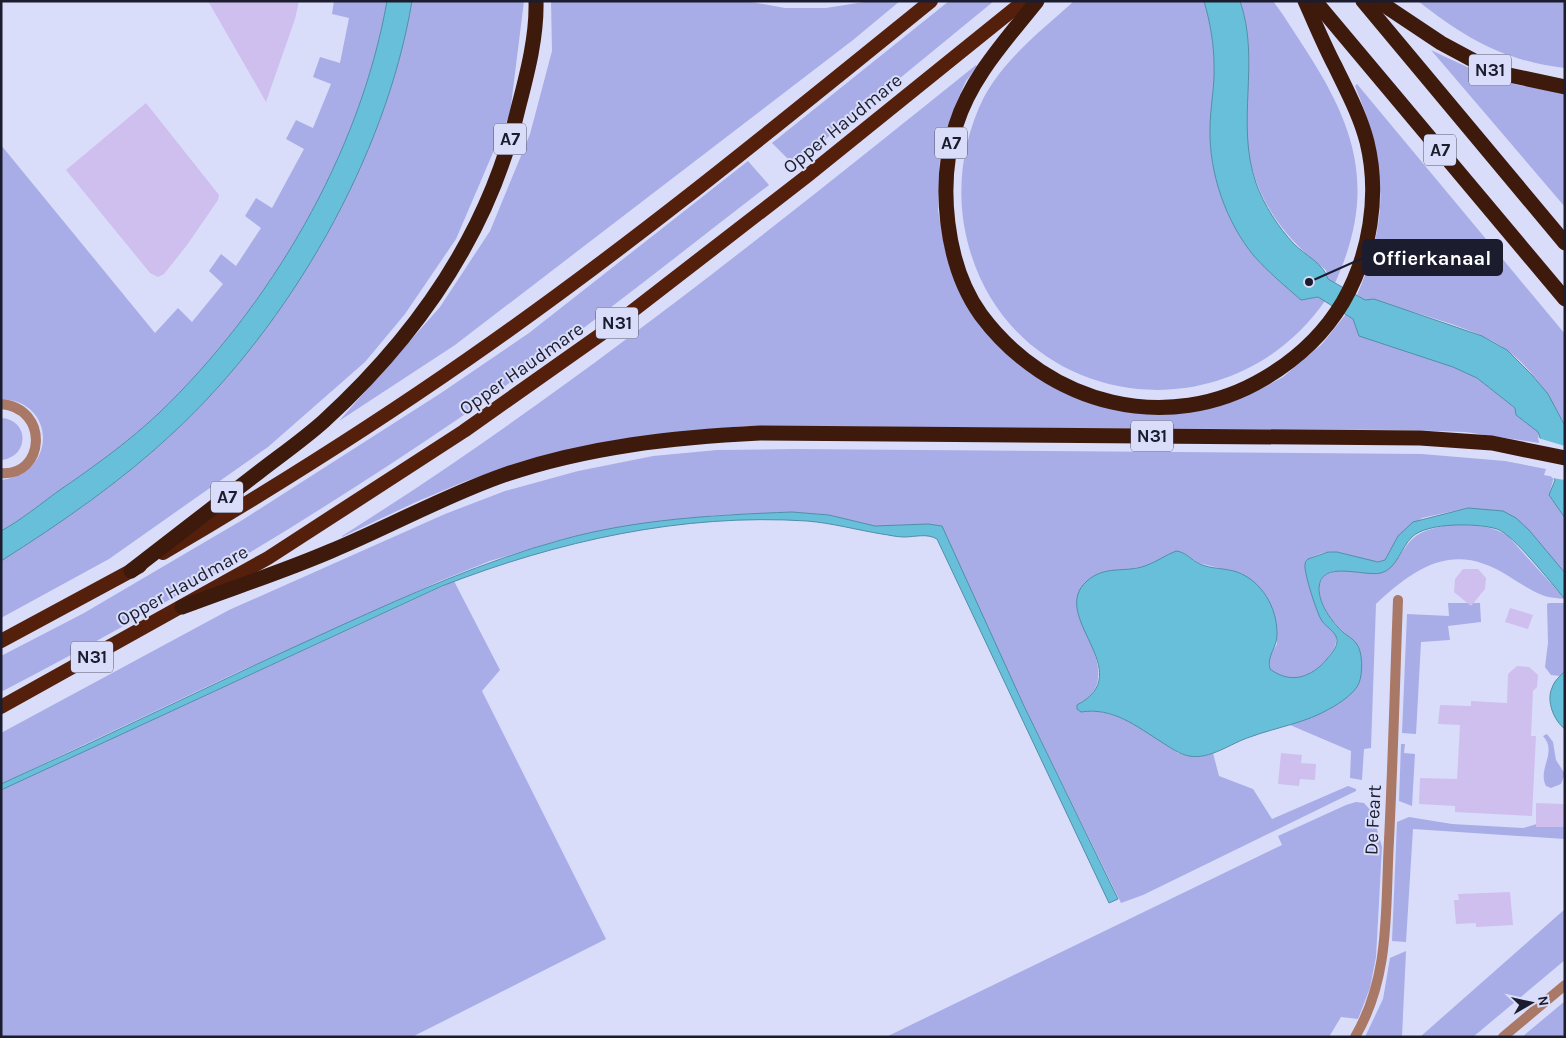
<svg xmlns="http://www.w3.org/2000/svg" width="1566" height="1038" font-family="Karla,sans-serif">
	<style>
		.green { fill: #a8ade7 }
		.water { fill: #68bfda; stroke: #518ea6 }
		.pier { fill: #d9ddfa }
		.building { fill: #cfbfee }
		.lines { fill: none; stroke-linecap: round; stroke-linejoin: round }
		.minor { stroke: #aa7866; stroke-width: 10 }
		.tertiary { stroke: #aa7866; stroke-width: 10 }
		.trunk { stroke: #54200c; stroke-width: 14 }
		.motorway { stroke: #3e1a0d; stroke-width: 15 }
		.labels { text-anchor: middle; stroke-width: 4; stroke-linejoin: round; paint-order: stroke }
		.shield { fill: #d9ddfa; stroke: #54566b; stroke-width: 1 }
		.shield-label { font-size: 18px; font-weight: bold; fill: #1b1c2e }
		.street-label { font-size: 19px; fill: #1b1c2e; stroke: #d9ddfa }
		.leader { fill: none; stroke: #1b1c2e; stroke-width: 2 }
		.callout-dot { fill: #1b1c2e; stroke: #d9ddfa; stroke-width: 2 }
		.callout { fill: #1b1c2e; stroke: #1b1c2e; stroke-width: 2 }
		.callout-label { font-size: 20px; text-anchor: middle; font-weight: bold; fill: #fff }
	</style>
	<rect width="100%" height="100%" fill="#d9ddfa"/>
	<g class="green">
		<path d="M 334,1 L 387,1 C 360,154 270,307 158,414 C 127,443 92,468 57,492 C 38,506 21,520 1,531 L 1,480 C 57,474 57,401 1,399 L 1,145 L 155,333 L 178,308 L 192,322 L 223,284 L 209,271 L 221,254 L 236,266 L 261,228 L 245,216 L 256,198 L 272,208 L 304,149 L 286,139 L 296,120 L 313,128 L 331,84 L 313,77 L 320,57 L 340,63 L 349,18 L 332,14 Z"/>
		<path d="M 412,1 L 524,1 L 510,113 L 456,239 L 405,314 L 365,362 L 268,447 L 109,559 L 1,618 L 1,561 C 61,523 122,481 174,432 C 289,325 386,156 412,1 Z"/>
		<polygon points="551,1 746,1 785,8 826,8 870,1 900,1 853,40 455,345 339,421 440,307 490,231 530,134 552,51"/>
		<polygon points="949,1 994,1 794,165 772,143"/>
		<path d="M 1074,1 L 1204,1 C 1210,22 1214,43 1214,65 C 1215,86 1210,108 1210,129 C 1209,172 1226,222 1254,256 C 1268,272 1285,286 1301,300 L 1318,297 L 1325,301 C 1222,448 995,406 964,225 C 957,182 964,137 984,97 C 1005,58 1042,30 1074,1 Z"/>
		<path d="M 1240,1 L 1273,1 C 1286,18 1297,37 1309,55 C 1359,133 1375,195 1335,283 L 1328,279 L 1326,270 C 1270,228 1241,174 1246,103 C 1249,68 1252,35 1240,1 Z"/>
		<path d="M 1418,1 L 1565,1 L 1565,68 C 1504,61 1465,38 1418,1 Z"/>
		<path d="M 1431,50 C 1477,72 1513,90 1565,91 L 1565,207 Z"/>
		<path d="M 976,65 L 977,67 L 966,81 L 958,99 L 945,135 L 940,157 L 938,210 L 944,244 L 951,268 L 1044,381 L 1189,412 L 1214,407 L 1261,389 L 1283,377 L 1322,344 L 1346,314 L 1477,378 L 1515,408 L 1516,415 L 1538,432 L 1539,443 L 1465,432 L 1405,430 L 744,426 L 688,431 L 526,462 L 466,481 L 416,502 L 342,537 L 342,536 C 567,394 769,231 976,65 Z"/>
		<path d="M 1357,84 L 1565,334 L 1565,426 C 1552,398 1532,369 1507,350 C 1476,327 1411,313 1374,299 L 1365,300 L 1357,295 C 1390,218 1387,163 1355,86 Z"/>
		<path d="M 748,161 L 769,185 C 666,264 565,346 458,419 C 311,519 159,610 1,692 L 1,656 L 84,613 L 244,519 L 441,393 L 529,333 Z"/>
		<path d="M 1,418 C 29,419 30,456 2,460 Z"/>
		<path d="M 793,449 L 1422,454 L 1505,461 L 1546,469 L 1544,475 L 1554,477 L 1549,495 L 1565,518 L 1565,573 L 1529,530 L 1468,508 L 1422,518 L 1398,536 L 1385,560 C 1365,566 1347,549 1327,552 C 1321,553 1314,556 1308,559 L 1307,578 L 1311,588 L 1336,636 C 1337,647 1332,653 1325,661 C 1310,679 1290,684 1270,670 L 1269,657 L 1277,644 L 1275,617 L 1239,573 L 1199,563 L 1181,552 L 1143,567 L 1134,568 L 1092,645 C 1101,671 1104,691 1077,705 L 1081,712 C 1118,707 1148,733 1178,753 C 1191,757 1200,758 1213,753 L 1219,776 L 1253,789 L 1272,819 L 1348,786 L 1356,789 L 1356,791 L 1143,895 L 1121,903 L 1024,706 L 945,537 L 944,530 L 939,525 L 875,526 L 829,515 L 792,512 L 718,515 L 628,526 L 563,539 L 490,561 L 440,581 L 236,673 L 1,784 L 1,733 L 229,610 L 445,514 L 505,491 L 578,471 L 653,456 L 717,450 Z"/>
		<path d="M 1449,525 C 1470,525 1490,524 1508,536 L 1565,599 C 1557,598 1549,598 1542,595 C 1522,587 1505,571 1484,564 C 1441,548 1406,576 1376,604 L 1371,748 L 1364,749 L 1362,780 L 1350,778 L 1351,751 L 1290,725 L 1331,708 L 1362,662 C 1357,639 1349,639 1334,622 C 1325,612 1312,589 1324,576 C 1329,571 1387,560 1399,557 C 1414,532 1421,531 1449,525 Z"/>
		<polygon points="454,581 500,670 482,691 606,939 412,1037 1,1037 1,790"/>
		<polygon points="1448,603 1480,603 1481,622 1448,626 1450,640 1421,642 1416,734 1402,733 1407,614 1449,616"/>
		<polygon points="1549,603 1565,603 1565,671 1560,676 1551,675 1545,667 1548,643 1547,604"/>
		<path d="M 1547,734 L 1553,742 L 1556,760 L 1565,774 L 1561,784 L 1551,788 L 1546,786 C 1537,769 1558,752 1543,736 Z"/>
		<polygon points="1401,744 1405,744 1404,753 1415,754 1412,806 1399,801"/>
		<polygon points="1356,802 1364,803 1372,812 1382,847 1376,957 1370,988 1358,1019 1341,1017 1329,1037 886,1037 1282,845 1278,836 1346,805"/>
		<polygon points="1409,817 1452,824 1523,828 1537,824 1565,826 1565,839 1413,829 1406,942 1392,941 1397,822"/>
		<polygon points="1565,909 1565,960 1473,1037 1420,1037"/>
		<polygon points="1406,951 1402,1037 1365,1037 1383,999 1390,958"/>
		<polygon points="1565,1001 1565,1037 1522,1037"/>
	</g>
	<g class="water">
		<path d="M 387,1 L 412,1 C 386,157 290,324 174,432 C 122,481 61,523 1,561 L 1,531 C 21,520 38,506 57,492 C 92,468 127,443 158,414 C 270,307 360,154 387,1 Z"/>
		<path d="M 1204,1 L 1240,1 C 1261,61 1235,123 1256,183 C 1264,205 1278,227 1294,244 C 1305,255 1324,264 1328,279 L 1365,300 L 1374,299 L 1482,336 L 1507,350 L 1532,375 L 1548,394 L 1565,426 L 1565,518 L 1549,495 L 1555,480 L 1538,432 L 1516,415 L 1515,408 L 1477,378 L 1453,367 L 1359,336 L 1353,319 L 1318,297 L 1301,300 C 1285,286 1268,272 1254,256 C 1226,222 1209,173 1210,129 C 1210,108 1215,86 1214,65 C 1214,43 1210,22 1204,1 Z"/>
		<path d="M 1468,508 L 1503,511 L 1516,518 L 1529,530 L 1565,573 L 1565,599 C 1551,583 1513,534 1497,529 C 1478,523 1427,522 1412,537 C 1401,547 1397,569 1381,573 C 1364,577 1320,559 1319,588 C 1319,605 1332,622 1344,633 C 1348,636 1353,639 1356,643 C 1363,651 1363,673 1359,683 C 1355,693 1340,703 1331,708 C 1306,723 1277,727 1250,737 C 1231,743 1210,760 1189,756 C 1179,754 1171,748 1163,743 C 1136,726 1113,707 1081,712 L 1077,709 L 1077,705 C 1140,672 1047,616 1087,581 C 1105,565 1124,573 1145,566 C 1156,562 1166,555 1176,551 C 1186,552 1191,560 1200,564 C 1211,569 1225,568 1237,572 C 1262,581 1277,608 1277,633 C 1278,647 1266,656 1270,669 C 1291,685 1312,677 1327,659 C 1331,654 1336,649 1337,642 C 1338,633 1327,628 1322,621 C 1317,614 1304,573 1305,565 C 1305,562 1306,561 1308,559 L 1328,552 L 1337,552 L 1378,562 L 1385,560 L 1398,536 L 1413,522 Z"/>
		<path d="M 792,512 L 829,515 L 875,526 L 928,524 L 942,526 L 1024,706 L 1118,899 L 1109,903 L 937,539 C 927,533 915,537 904,537 C 897,537 889,535 882,534 C 857,530 832,523 807,521 C 682,513 558,541 442,586 L 1,790 L 1,784 C 115,733 226,677 340,626 C 413,593 484,561 561,540 C 636,519 715,515 792,512 Z"/>
		<path d="M 1565,671 L 1565,729 C 1554,721 1546,701 1552,688 C 1554,681 1560,676 1565,671 Z"/>
	</g>
	<polygon class="pier" points="1538,438 1565,446 1565,480 1552,478"/>
	<g class="building">
		<polygon points="208,1 299,1 295,19 266,102"/>
		<polygon points="146,103 219,195 218,200 187,245 164,274 158,277 150,273 66,170"/>
		<polygon points="1463,569 1478,569 1486,578 1485,589 1471,606 1454,592 1455,579"/>
		<polygon points="1510,608 1533,615 1528,629 1505,622"/>
		<polygon points="1517,666 1529,667 1538,675 1537,687 1533,691 1531,736 1536,736 1532,816 1455,812 1455,806 1419,804 1420,778 1457,779 1460,725 1438,724 1440,705 1471,706 1471,701 1507,703 1508,674"/>
		<polygon points="1281,753 1302,755 1301,763 1316,764 1315,780 1300,779 1299,786 1278,784"/>
		<polygon points="1536,803 1565,804 1565,827 1536,827"/>
		<polygon points="1510,892 1513,925 1476,927 1476,923 1456,924 1454,900 1459,900 1458,894"/>
	</g>
	<g class="lines">
		<g class="minor">
			<path d="M 1,404 C 50,408 45,477 1,473"/>
			<path d="M 1355,1037 C 1391,976 1385,909 1389,840 C 1393,760 1395,680 1398,600"/>
		</g>
		<polyline class="tertiary" points="1503,1037 1565,985"/>
		<g class="trunk">
			<path d="M 163,553 C 267,492 369,428 468,359 C 628,248 779,124 931,1"/>
			<polyline points="1,641 140,566"/>
			<polyline points="1,707 268,558 464,431 617,323 807,176 1024,1"/>
		</g>
		<g class="motorway">
			<path d="M 1037,1 C 1006,40 971,77 956,125 C 937,183 945,265 981,315 C 1048,405 1168,436 1265,378 C 1297,359 1324,334 1343,302 C 1370,255 1380,195 1367,142 C 1360,115 1347,91 1335,66 C 1324,45 1315,23 1305,1"/>
			<polyline points="1315,1 1565,299"/>
			<polyline points="1363,1 1565,243"/>
			<polyline points="1378,1 1441,43 1495,72 1565,87"/>
			<path d="M 131,571 C 174,538 216,505 259,472 C 281,455 304,439 324,421 C 417,336 489,233 518,109 C 527,74 537,37 536,1"/>
			<path d="M 182,607 C 232,588 282,572 331,551 C 389,527 444,496 504,475 C 586,447 674,437 760,433 L 1420,438 L 1492,443 L 1565,458"/>
		</g>
	</g>
	<g class="labels">
		<g class="shield">
			<rect x="1469" y="54.5" width="42" height="31" rx="4"/>
			<rect x="494" y="123.5" width="32" height="31" rx="4"/>
			<rect x="935" y="127.5" width="32" height="31" rx="4"/>
			<rect x="1424" y="134.5" width="32" height="31" rx="4"/>
			<rect x="596" y="307.5" width="42" height="31" rx="4"/>
			<rect x="1131" y="420.5" width="42" height="31" rx="4"/>
			<rect x="211" y="481.5" width="32" height="31" rx="4"/>
			<rect x="71" y="641.5" width="42" height="31" rx="4"/>
		</g>
		<g class="shield-label">
			<text x="1490" y="76">N31</text>
			<text x="510" y="145">A7</text>
			<text x="951" y="149">A7</text>
			<text x="1440" y="156">A7</text>
			<text x="617" y="329">N31</text>
			<text x="1152" y="442">N31</text>
			<text x="227" y="503">A7</text>
			<text x="92" y="663">N31</text>
		</g>
		<g class="street-label">
			<text transform="translate(842 123) rotate(-39)" y="7">Opper Haudmare</text>
			<text transform="translate(521 368) rotate(-35)" y="7">Opper Haudmare</text>
			<text transform="translate(182 585) rotate(-29)" y="7">Opper Haudmare</text>
			<text transform="translate(1372 820) rotate(-87)" y="7">De Feart</text>
		</g>
	</g>
	<path class="leader" d="M1309 282L1363 258"/>
	<circle class="callout-dot" cx="1309" cy="282" r="5"/>
	<rect class="callout" x="1363" y="240" width="139" height="35" rx="5"/>
	<g class="callout-label">
		<text x="1432" y="265">Offierkanaal</text>
	</g>
	<rect width="1566" height="1038" fill="none" stroke="#1b1c2e" stroke-width="5"/>
	<g transform="translate(1531 1003) rotate(81)" stroke="#d9ddfa" stroke-width="4" paint-order="stroke">
	<path d="M0-4L9 19L0 12L-9 19Z" fill="#1b1c2e"/>
	<text y="-8" font-size="14" font-weight="bold" text-anchor="middle" fill="#1b1c2e">N</text>
	</g>
</svg>
